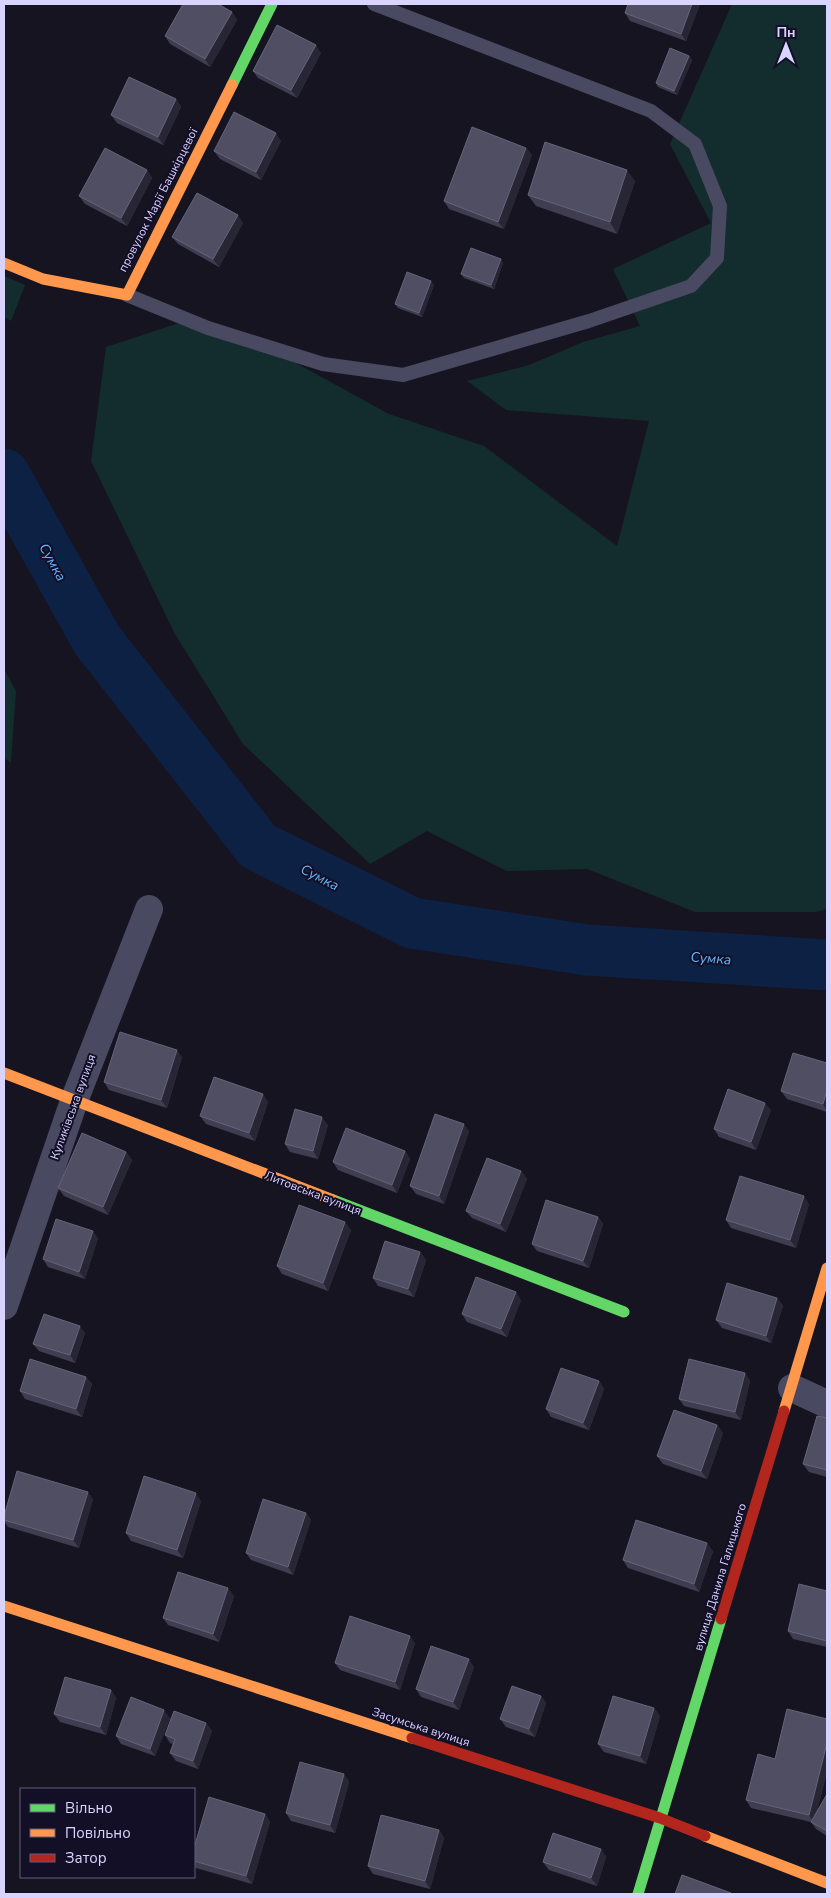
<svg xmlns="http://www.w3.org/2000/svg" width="831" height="1898" font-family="'Nunito Sans',sans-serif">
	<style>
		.green { fill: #132c2d }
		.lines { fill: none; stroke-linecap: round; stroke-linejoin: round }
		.river { stroke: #0d2144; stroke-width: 51 }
		.lane { stroke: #4a4962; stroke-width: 14 }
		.street { stroke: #4a4962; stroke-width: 28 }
		.fast { stroke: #63d668; stroke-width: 11 }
		.slow { stroke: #ff974d; stroke-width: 11 }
		.jam { stroke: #b3261e; stroke-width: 11 }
		.wall { fill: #403d50 }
		.shaded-wall { fill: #282635 }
		.building { fill: #504e63; stroke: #66637b }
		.labels { text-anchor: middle; stroke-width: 4; stroke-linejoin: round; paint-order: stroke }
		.street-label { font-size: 12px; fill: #d9d4ff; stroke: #130f26 }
		.water-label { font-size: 14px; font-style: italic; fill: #62b6ff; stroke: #130f26 }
	</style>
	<rect width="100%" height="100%" fill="#161421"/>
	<g class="green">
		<polygon points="732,4 827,4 827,909 816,912 695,912 587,869 507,871 427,831 370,864 243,744 175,634 91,461 106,347 191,319 296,363 389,414 484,446 617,546 649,421 506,410 467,381 529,365 583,342 640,326 613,269 711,223 670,144"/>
		<polygon points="4,276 25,285 11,321 4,317"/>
		<polygon points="4,669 16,691 11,763 4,758"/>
	</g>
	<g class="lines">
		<polyline class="river" points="4,474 97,640 258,846 412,923 587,950 827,965"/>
		<polyline class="lane" points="127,295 208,328 323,364 403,375 589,321 691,286 717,258 720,206 695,144 651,111 374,4"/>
		<g class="street">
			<polyline points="4,1306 74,1101 149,909"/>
			<polyline points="792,1388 827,1404"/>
		</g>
		<g class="fast">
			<polyline points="232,85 272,4"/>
			<polyline points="333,1200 624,1312"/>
			<polyline points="638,1894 721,1619"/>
		</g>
		<g class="slow">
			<polyline points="4,263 43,279 127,295 232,85"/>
			<polyline points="4,1073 333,1200"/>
			<polyline points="784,1411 827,1268"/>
			<polyline points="4,1606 412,1738"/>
			<polyline points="705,1836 827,1883"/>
		</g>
		<g class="jam">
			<polyline points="721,1619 784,1411"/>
			<polyline points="412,1738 660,1818 705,1836"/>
		</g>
	</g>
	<g class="wall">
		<polygon points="700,4 686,41 630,21 625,13"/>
		<polygon points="232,12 237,20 210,67 170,44 165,36"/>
		<polygon points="321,53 297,98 258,78 253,71"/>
		<polygon points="689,56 692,60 677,95 658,87 656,83"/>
		<polygon points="176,99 181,107 163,145 117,123 111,115"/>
		<polygon points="281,141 261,180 220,159 214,151"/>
		<polygon points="526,148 532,155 504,229 449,209 444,201"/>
		<polygon points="147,170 152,178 127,226 85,204 79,196"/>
		<polygon points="635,181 617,234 536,206 528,195"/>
		<polygon points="243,223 219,267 178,244 172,237"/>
		<polygon points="503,263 494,289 464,278 461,274"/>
		<polygon points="434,285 422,317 398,308 395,304"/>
		<polygon points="182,1057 167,1108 109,1090 104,1082"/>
		<polygon points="827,1063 827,1112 787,1099 781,1091"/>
		<polygon points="268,1102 255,1141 206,1124 200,1116"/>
		<polygon points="771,1110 756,1150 719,1137 714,1129"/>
		<polygon points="328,1125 318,1159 290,1152 285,1144"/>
		<polygon points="469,1131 444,1204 416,1194 410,1186"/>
		<polygon points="405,1151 410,1159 397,1193 338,1170 333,1162"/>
		<polygon points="126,1152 132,1160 108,1215 64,1196 58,1188"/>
		<polygon points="521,1171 527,1179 506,1232 472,1218 466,1211"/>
		<polygon points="809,1204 796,1248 731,1228 726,1220"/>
		<polygon points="598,1217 603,1224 589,1268 537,1251 532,1244"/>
		<polygon points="351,1230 328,1291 282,1274 277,1266"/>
		<polygon points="98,1238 85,1279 48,1267 43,1259"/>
		<polygon points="420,1252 426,1260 414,1297 378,1286 373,1278"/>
		<polygon points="777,1298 783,1306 771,1343 722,1328 716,1320"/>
		<polygon points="521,1300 507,1337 467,1322 462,1314"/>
		<polygon points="85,1333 75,1363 39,1351 33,1344"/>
		<polygon points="745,1373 750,1381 741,1420 684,1406 679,1399"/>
		<polygon points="86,1377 92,1384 82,1417 25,1399 20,1391"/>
		<polygon points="599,1381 604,1389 589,1430 551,1417 546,1409"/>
		<polygon points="827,1418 827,1477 809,1472 803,1464"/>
		<polygon points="717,1425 723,1433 707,1479 663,1464 657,1456"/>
		<polygon points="93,1499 79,1548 8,1527 4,1521 4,1516"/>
		<polygon points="201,1501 183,1558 131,1541 126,1533"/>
		<polygon points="306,1513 311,1520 293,1575 251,1560 246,1553"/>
		<polygon points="713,1551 699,1592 628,1568 623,1560"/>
		<polygon points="827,1591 827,1647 793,1639 788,1631"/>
		<polygon points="234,1596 219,1642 168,1625 163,1618"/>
		<polygon points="415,1643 400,1690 340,1670 335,1663"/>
		<polygon points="474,1667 459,1710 421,1697 416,1689"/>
		<polygon points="111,1690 116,1698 106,1735 60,1722 54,1714"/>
		<polygon points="541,1696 546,1703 535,1737 506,1727 500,1719"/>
		<polygon points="654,1708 660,1716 646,1764 604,1752 598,1744"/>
		<polygon points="170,1718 155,1756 121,1744 116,1736"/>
		<polygon points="827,1719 827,1772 817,1811 827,1794 827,1836 816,1829 811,1822 751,1808 746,1800 775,1759"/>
		<polygon points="206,1723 212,1731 198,1769 176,1761 170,1753 173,1744 170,1743 165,1735"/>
		<polygon points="344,1774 349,1782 335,1833 291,1821 286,1813"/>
		<polygon points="265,1814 270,1822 252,1884 196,1868 194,1865 194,1848"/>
		<polygon points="439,1830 444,1838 430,1889 373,1874 368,1866"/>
		<polygon points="601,1849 606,1857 597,1886 549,1870 543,1862"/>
	</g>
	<g class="shaded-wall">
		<polygon points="692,4 700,4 686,41 681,34"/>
		<polygon points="232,12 237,20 210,67 205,59"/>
		<polygon points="316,45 321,53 297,98 291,90"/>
		<polygon points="689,56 692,60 677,95 674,91"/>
		<polygon points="176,99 181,107 163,145 158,137"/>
		<polygon points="276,133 281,141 261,180 256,172"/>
		<polygon points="526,148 532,155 504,229 498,222"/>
		<polygon points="147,170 152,178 127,226 121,218"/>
		<polygon points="627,170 635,181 617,234 610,222"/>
		<polygon points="238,215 243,223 219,267 213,259"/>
		<polygon points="501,259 503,263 494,289 491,285"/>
		<polygon points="431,281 434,285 422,317 419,313"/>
		<polygon points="177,1050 182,1057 167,1108 161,1100"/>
		<polygon points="827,1090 827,1111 823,1104"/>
		<polygon points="263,1094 268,1102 255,1141 249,1133"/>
		<polygon points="765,1103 771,1110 756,1150 751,1142"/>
		<polygon points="322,1117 328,1125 318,1159 313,1151"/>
		<polygon points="464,1124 469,1131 444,1204 439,1196"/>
		<polygon points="405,1151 410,1159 397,1193 392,1185"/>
		<polygon points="126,1152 132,1160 108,1215 103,1207"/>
		<polygon points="521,1171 527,1179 506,1232 500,1224"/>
		<polygon points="804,1196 809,1204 796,1248 790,1240"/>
		<polygon points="598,1217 603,1224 589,1268 583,1261"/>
		<polygon points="345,1222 351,1230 328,1291 323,1283"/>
		<polygon points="93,1231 98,1238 85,1279 79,1272"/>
		<polygon points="420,1252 426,1260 414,1297 408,1289"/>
		<polygon points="516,1292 521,1300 507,1337 501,1329"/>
		<polygon points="777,1298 783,1306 771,1343 766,1336"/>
		<polygon points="80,1326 85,1333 75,1363 70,1355"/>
		<polygon points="745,1373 750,1381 741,1420 735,1412"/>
		<polygon points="86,1377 92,1384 82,1417 76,1409"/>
		<polygon points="599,1381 604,1389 589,1430 583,1423"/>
		<polygon points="717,1425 723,1433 707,1479 701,1471"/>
		<polygon points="88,1492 93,1499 79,1548 73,1540"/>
		<polygon points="196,1493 201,1501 183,1558 177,1550"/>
		<polygon points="306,1513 311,1520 293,1575 288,1567"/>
		<polygon points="707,1543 713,1551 699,1592 694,1584"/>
		<polygon points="228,1588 234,1596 219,1642 213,1634"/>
		<polygon points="410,1636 415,1643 400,1690 395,1682"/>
		<polygon points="469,1659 474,1667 459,1710 453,1702"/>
		<polygon points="111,1690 116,1698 106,1735 100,1727"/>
		<polygon points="541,1696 546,1703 535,1737 529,1729"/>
		<polygon points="654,1708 660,1716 646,1764 640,1756"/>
		<polygon points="164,1710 170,1718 155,1756 150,1749"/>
		<polygon points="206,1723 212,1731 198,1769 193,1761"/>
		<polygon points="827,1743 827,1772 814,1823 809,1815"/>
		<polygon points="344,1774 349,1782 335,1833 330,1825"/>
		<polygon points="265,1814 270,1822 252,1884 246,1876"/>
		<polygon points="439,1830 444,1838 430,1889 425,1881"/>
		<polygon points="601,1849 606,1857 597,1886 591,1878"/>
	</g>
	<g class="building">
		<polygon points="183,4 218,4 232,12 205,59 165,36"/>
		<polygon points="628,4 692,4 681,34 625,13"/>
		<polygon points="277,25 316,45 291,90 253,71"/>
		<polygon points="670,48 689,56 674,91 656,83"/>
		<polygon points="129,77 176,99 158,137 111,115"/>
		<polygon points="234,112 276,133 256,172 214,151"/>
		<polygon points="472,127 526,148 498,222 444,201"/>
		<polygon points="545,142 627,170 610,222 528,195"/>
		<polygon points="105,148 147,170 121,218 79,196"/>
		<polygon points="197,193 238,215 213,259 172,237"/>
		<polygon points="471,248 501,259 491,285 461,274"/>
		<polygon points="407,272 431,281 419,313 395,304"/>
		<polygon points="120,1032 177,1050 161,1100 104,1082"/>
		<polygon points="793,1053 827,1063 827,1090 823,1104 781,1091"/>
		<polygon points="214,1077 263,1094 249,1133 200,1116"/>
		<polygon points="728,1089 765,1103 751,1142 714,1129"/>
		<polygon points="295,1109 322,1117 313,1151 285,1144"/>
		<polygon points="435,1114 464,1124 439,1196 410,1186"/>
		<polygon points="346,1128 405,1151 392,1185 333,1162"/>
		<polygon points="82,1133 126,1152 103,1207 58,1188"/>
		<polygon points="487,1158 521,1171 500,1224 466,1211"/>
		<polygon points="740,1176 804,1196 790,1240 726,1220"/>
		<polygon points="546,1200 598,1217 583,1261 532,1244"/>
		<polygon points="299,1205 345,1222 323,1283 277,1266"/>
		<polygon points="56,1219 93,1231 79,1272 43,1259"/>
		<polygon points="385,1241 420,1252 408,1289 373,1278"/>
		<polygon points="476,1277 516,1292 501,1329 462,1314"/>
		<polygon points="727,1283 777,1298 766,1336 716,1320"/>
		<polygon points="44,1314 80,1326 70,1355 33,1344"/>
		<polygon points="30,1359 86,1377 76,1409 20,1391"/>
		<polygon points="689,1359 745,1373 735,1412 679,1399"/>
		<polygon points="561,1368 599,1381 583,1423 546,1409"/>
		<polygon points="674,1410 717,1425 701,1471 657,1456"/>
		<polygon points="817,1416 827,1418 827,1470 803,1464"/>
		<polygon points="17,1471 88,1492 73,1540 4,1520 4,1516"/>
		<polygon points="144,1476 196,1493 177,1550 126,1533"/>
		<polygon points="263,1499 306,1513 288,1567 246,1553"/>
		<polygon points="636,1520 707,1543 694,1584 623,1560"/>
		<polygon points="178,1572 228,1588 213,1634 163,1618"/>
		<polygon points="799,1584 827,1591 827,1641 788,1631"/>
		<polygon points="350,1616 410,1636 395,1682 335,1663"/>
		<polygon points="431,1646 469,1659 453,1702 416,1689"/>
		<polygon points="65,1677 111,1690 100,1727 54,1714"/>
		<polygon points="512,1686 541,1696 529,1729 500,1719"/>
		<polygon points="613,1696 654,1708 640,1756 598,1744"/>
		<polygon points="131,1697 164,1710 150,1749 116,1736"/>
		<polygon points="787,1709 827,1719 827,1743 809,1815 746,1800 758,1754 775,1759"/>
		<polygon points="174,1711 206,1723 193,1761 170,1753 175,1739 165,1735"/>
		<polygon points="300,1762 344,1774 330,1825 286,1813"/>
		<polygon points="827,1794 827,1831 811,1822"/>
		<polygon points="209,1797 265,1814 246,1876 194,1861 194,1848"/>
		<polygon points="381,1815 439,1830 425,1881 368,1866"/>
		<polygon points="553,1833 601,1849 591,1878 543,1862"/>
		<polygon points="682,1875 731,1893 730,1894 675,1894"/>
	</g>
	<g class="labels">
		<g class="street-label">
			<text transform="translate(158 200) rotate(-63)" y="4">провулок Марії Башкірцевої</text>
			<text transform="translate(73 1107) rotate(-70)" y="4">Куликівська вулиця</text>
			<text transform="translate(313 1193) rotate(21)" y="4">Литовська вулиця</text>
			<text transform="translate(720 1577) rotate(-73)" y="4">вулиця Данила Галицького</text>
			<text transform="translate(421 1727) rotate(18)" y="4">Засумська вулиця</text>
		</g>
		<g class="water-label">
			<text transform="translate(53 562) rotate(61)" y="5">Сумка</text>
			<text transform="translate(320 877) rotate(27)" y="5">Сумка</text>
			<text transform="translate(711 958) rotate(4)" y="5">Сумка</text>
		</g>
	</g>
	<rect width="831" height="1898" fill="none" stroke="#d9d4ff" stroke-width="10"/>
	<rect x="20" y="1788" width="175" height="90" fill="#130f26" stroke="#625e7d"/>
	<rect x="30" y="1804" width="25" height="8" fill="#63d668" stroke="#625e7d"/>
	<text x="65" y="1813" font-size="15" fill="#d9d4ff">Вільно</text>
	<rect x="30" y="1829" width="25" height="8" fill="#ff974d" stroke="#625e7d"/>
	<text x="65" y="1838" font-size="15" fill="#d9d4ff">Повільно</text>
	<rect x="30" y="1854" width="25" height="8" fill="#b3261e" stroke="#625e7d"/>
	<text x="65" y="1863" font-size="15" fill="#d9d4ff">Затор</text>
	<g transform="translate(786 45)" stroke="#130f26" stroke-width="4" paint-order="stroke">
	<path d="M0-4L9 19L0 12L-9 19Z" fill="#d9d4ff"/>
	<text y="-8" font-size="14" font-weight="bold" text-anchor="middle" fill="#d9d4ff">Пн</text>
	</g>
</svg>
